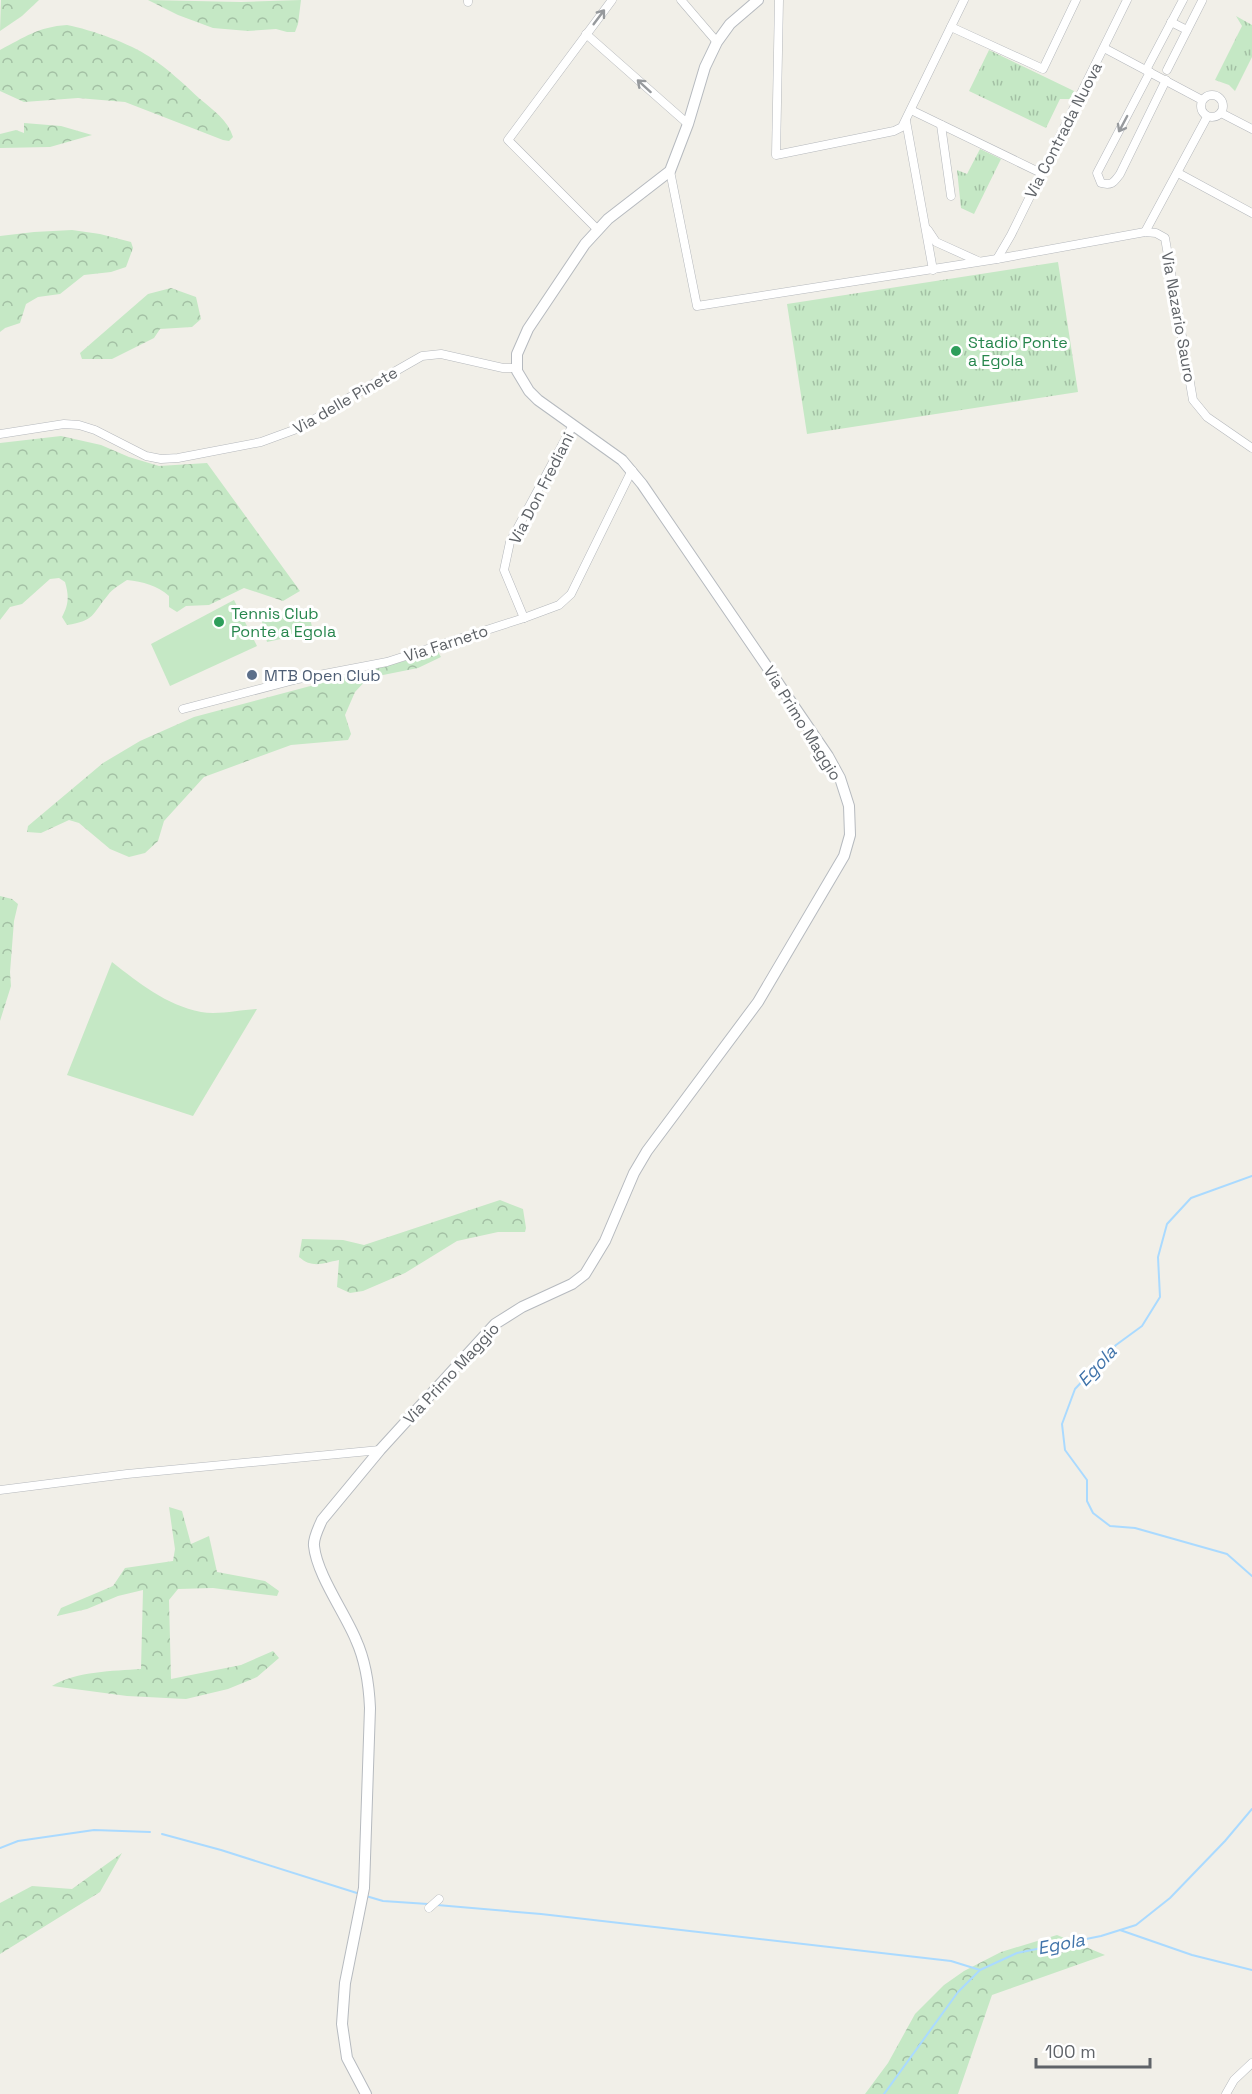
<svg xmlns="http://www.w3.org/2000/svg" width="1252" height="2094" font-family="'Space Grotesk',sans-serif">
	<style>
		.grass { fill: #c5e8c5 }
		.forest { fill: url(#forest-crowns) }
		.park { fill: url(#park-tufts) }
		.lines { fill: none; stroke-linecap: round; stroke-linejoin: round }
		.stream { stroke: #aadaff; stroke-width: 2 }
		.street-casing { stroke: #b5b8bc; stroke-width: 9 }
		.secondary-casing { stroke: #b6babf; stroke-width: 12 }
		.street { stroke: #fff; stroke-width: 8 }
		.secondary { stroke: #fff; stroke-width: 10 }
		.oneway { stroke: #979a9d }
		.leisure-dot { fill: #2e9e5b; stroke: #fff; stroke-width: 2 }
		.service-dot { fill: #5c6f8a; stroke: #fff; stroke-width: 2 }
		.labels { text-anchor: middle; stroke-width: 6; stroke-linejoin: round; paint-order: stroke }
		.street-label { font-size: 16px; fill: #5f6368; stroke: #fff }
		.leisure-label { font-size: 16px; fill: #27864d; stroke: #fff; text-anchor: start }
		.service-label { font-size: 16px; fill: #4e5e75; stroke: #fff; text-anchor: start }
		.water-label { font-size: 18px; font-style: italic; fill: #4174aa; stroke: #fff }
	</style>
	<defs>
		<pattern id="forest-crowns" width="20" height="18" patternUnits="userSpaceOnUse" patternTransform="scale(1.5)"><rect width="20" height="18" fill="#c5e8c5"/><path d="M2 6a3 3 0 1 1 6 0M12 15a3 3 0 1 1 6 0" fill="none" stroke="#a3c0a4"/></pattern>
		<pattern id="park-tufts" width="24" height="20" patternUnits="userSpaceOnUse" patternTransform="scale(1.5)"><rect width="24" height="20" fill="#c5e8c5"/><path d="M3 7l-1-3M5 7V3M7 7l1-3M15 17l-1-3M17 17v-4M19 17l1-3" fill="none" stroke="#a3c0a4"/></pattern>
	</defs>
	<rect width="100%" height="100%" fill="#f1efe8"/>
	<g class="grass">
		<polygon points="234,600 257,646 170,686 151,644"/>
		<polygon points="308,608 313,632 267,642 261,618"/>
		<path d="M 112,962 C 139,983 166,1005 201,1012 C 218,1015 240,1010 257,1009 L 193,1116 L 67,1075 Z"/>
	</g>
	<g class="forest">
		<polygon points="1,0 39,0 22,16 0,31"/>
		<polygon points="148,0 241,2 301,0 298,24 295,32 287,32 276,29 248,31 213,28 178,15"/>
		<path d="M 67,25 C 92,30 129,43 150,57 C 168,69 184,84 200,99 C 213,110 228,120 233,137 L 229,141 L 223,140 L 125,102 L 78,98 L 24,102 L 0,91 L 0,50 C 25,37 38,27 67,25 Z"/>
		<polygon points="24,123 61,126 92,135 50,147 0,148 0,134 16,130 24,133"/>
		<polygon points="72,230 100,234 131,242 133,248 126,267 111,272 84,275 60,294 38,297 26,304 20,323 5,328 0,332 0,236 34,232"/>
		<polygon points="171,288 196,297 201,319 192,327 160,329 154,338 112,359 82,359 80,353 148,294"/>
		<path d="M 61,436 L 101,445 L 129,457 L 159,466 L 207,463 L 300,591 L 283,601 L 244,588 L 209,605 L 186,606 L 177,612 L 169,607 L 169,596 C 157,585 143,582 127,580 C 121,584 112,589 108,595 C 92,614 95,621 67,625 L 62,617 C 69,604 69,596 65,582 L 59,578 L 50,579 L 22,604 L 10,607 L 0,620 L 0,443 Z"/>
		<polygon points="438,652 441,657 418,668 368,678 355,692 345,715 351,734 348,740 291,745 204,777 164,821 158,841 145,853 129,857 110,849 79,823 69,820 41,833 27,832 28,826 103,763 140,741 194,717"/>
		<polygon points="0,896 12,899 18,904 14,921 10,972 11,986 0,1021"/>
		<path d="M 500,1200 L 523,1209 L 526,1228 L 525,1232 L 498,1232 L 457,1241 L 405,1273 L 363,1291 L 350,1293 L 337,1287 L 339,1260 C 323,1263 313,1269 299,1257 L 302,1239 L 343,1240 L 364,1245 Z"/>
		<path d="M 169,1507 L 182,1511 L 191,1544 L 209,1536 L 217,1572 L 265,1581 L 279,1591 L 277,1596 L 213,1588 L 178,1589 L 169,1600 L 171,1679 L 241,1665 L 273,1651 L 279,1658 L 257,1677 L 228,1689 L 186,1699 L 127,1696 L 52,1686 C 77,1671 113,1671 141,1669 L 143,1590 L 118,1596 L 87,1609 L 57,1616 L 61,1608 L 113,1586 L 125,1568 L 173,1561 L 175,1549 Z"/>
		<polygon points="122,1853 100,1892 0,1954 0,1903 32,1886 72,1889"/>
		<polygon points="1057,1935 1105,1955 992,1995 958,2094 865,2094 888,2063 915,2014 944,1985 964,1971 1001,1952"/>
	</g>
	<g class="park">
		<polygon points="1236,16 1252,25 1252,57 1235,91 1229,85 1215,80 1242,26"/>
		<polygon points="989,50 1074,91 1070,99 1060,99 1046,128 969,91"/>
		<polygon points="980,149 1001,159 974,214 961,208 957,170 967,174"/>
		<polygon points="1058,262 1078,392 807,434 787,304"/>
	</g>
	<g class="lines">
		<g class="stream">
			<polyline points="1252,1176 1191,1198 1167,1224 1158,1257 1160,1297 1142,1326 1116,1345 1075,1389 1062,1424 1065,1450 1087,1480 1087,1501 1093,1513 1110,1526 1135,1528 1227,1554 1252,1576"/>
			<polyline points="162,1834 221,1850 360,1894"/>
			<polyline points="0,1848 18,1841 94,1830 150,1832"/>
			<polyline points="366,1896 383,1901 428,1904"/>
			<polyline points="437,1905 541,1914 951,1961 980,1970"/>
			<polyline points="1120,1930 1192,1955 1252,1970"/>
			<polyline points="884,2094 958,1992 980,1970 1017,1953 1101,1936 1136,1925 1170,1898 1225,1841 1252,1809"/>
		</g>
		<defs>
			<g id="street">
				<polyline points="468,0 468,2"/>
				<polyline points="681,0 717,42"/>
				<polyline points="779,0 776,155 894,131 902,127 964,0"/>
				<polyline points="1171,22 1187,30"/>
				<polyline points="951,27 1043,69 1076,0"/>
				<polyline points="586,34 688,124"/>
				<polyline points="1104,48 1202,100"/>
				<polyline points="1146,70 1183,0"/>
				<polyline points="1167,70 1202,1"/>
				<path d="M 1150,72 L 1097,173 L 1101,183 C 1112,186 1114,182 1120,174 L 1166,80"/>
				<circle cx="1212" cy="106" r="11"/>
				<polyline points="911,110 1041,173"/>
				<polyline points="1221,113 1252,129"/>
				<polyline points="906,121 933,270"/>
				<polyline points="941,125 951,196"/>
				<polyline points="670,171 697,306 997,259 1145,232 1156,233 1165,238 1193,400 1207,417 1252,448"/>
				<polyline points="1178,173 1252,213"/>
				<polyline points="598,230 508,140 612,0"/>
				<polyline points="928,230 936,242 978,261"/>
				<polyline points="1145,232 1207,117"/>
				<polyline points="997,259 1011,235 1127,0"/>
				<polyline points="0,434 64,424 79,425 95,430 146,456 161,459 178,458 261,442 302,427 345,400 422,356 441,354 503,368 517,368"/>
				<polyline points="524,618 504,570 510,542 573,425"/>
				<polyline points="183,709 298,679 387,662 524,618 559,605 571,594 632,470"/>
				<polyline points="0,1490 127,1474 380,1450"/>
				<polyline points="429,1908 439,1899"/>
				<polyline points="1226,2094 1234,2080 1252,2063"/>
			</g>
			<path id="secondary" d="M 366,2094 L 347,2058 L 342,2024 L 345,1983 L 364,1888 L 370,1708 C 369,1685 366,1662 356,1640 C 345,1613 317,1575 314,1546 C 313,1538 319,1527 322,1520 L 380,1450 L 495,1324 L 522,1307 L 572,1284 L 585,1274 L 605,1241 L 634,1173 L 647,1151 L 758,1002 L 844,856 L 850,835 L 849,806 L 840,778 L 828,756 L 642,484 L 622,460 L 538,400 L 529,391 L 517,371 L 517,354 L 528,329 L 585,244 L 608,219 L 670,171 L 688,124 L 705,67 L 717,42 L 730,24 L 758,0"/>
		</defs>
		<use href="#street" class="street-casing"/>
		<use href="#secondary" class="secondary-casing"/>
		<use href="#street" class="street"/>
		<use href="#secondary" class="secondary"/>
	</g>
	<defs><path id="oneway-shaft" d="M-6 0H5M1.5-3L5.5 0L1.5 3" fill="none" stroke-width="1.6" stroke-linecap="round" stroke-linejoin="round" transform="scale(1.5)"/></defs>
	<g class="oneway">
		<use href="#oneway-shaft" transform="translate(599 17) rotate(-53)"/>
		<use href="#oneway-shaft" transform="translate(644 86) rotate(-138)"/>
		<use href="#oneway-shaft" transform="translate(1123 124) rotate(118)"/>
	</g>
	<g class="leisure-dot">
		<circle cx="956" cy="351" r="6"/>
		<circle cx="219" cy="622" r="6"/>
	</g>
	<circle class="service-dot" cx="252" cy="675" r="6"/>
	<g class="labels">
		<g class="street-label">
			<text transform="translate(1063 130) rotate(-63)" y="6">Via Contrada Nuova</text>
			<text transform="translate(1179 317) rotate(80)" y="6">Via Nazario Sauro</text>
			<text transform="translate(345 400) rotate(-30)" y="6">Via delle Pinete</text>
			<text transform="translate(541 488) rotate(-63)" y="6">Via Don Frediani</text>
			<text transform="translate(446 643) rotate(-18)" y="6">Via Farneto</text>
			<text transform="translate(803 723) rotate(58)" y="6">Via Primo Maggio</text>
			<text transform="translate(451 1373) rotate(-47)" y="6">Via Primo Maggio</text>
		</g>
		<g class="leisure-label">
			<text x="968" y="348">Stadio Ponte<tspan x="968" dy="18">a Egola</tspan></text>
			<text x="231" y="619">Tennis Club<tspan x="231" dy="18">Ponte a Egola</tspan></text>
		</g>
		<g class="service-label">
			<text x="264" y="681">MTB Open Club</text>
		</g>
		<g class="water-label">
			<text transform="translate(1097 1366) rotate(-47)" y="6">Egola</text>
			<text transform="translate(1061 1944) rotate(-11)" y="6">Egola</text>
		</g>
	</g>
	<path d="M1036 2058v9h114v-9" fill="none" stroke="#5f6368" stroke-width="3"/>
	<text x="1045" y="2058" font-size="18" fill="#5f6368" stroke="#ffffff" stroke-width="4.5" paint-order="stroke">100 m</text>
</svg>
